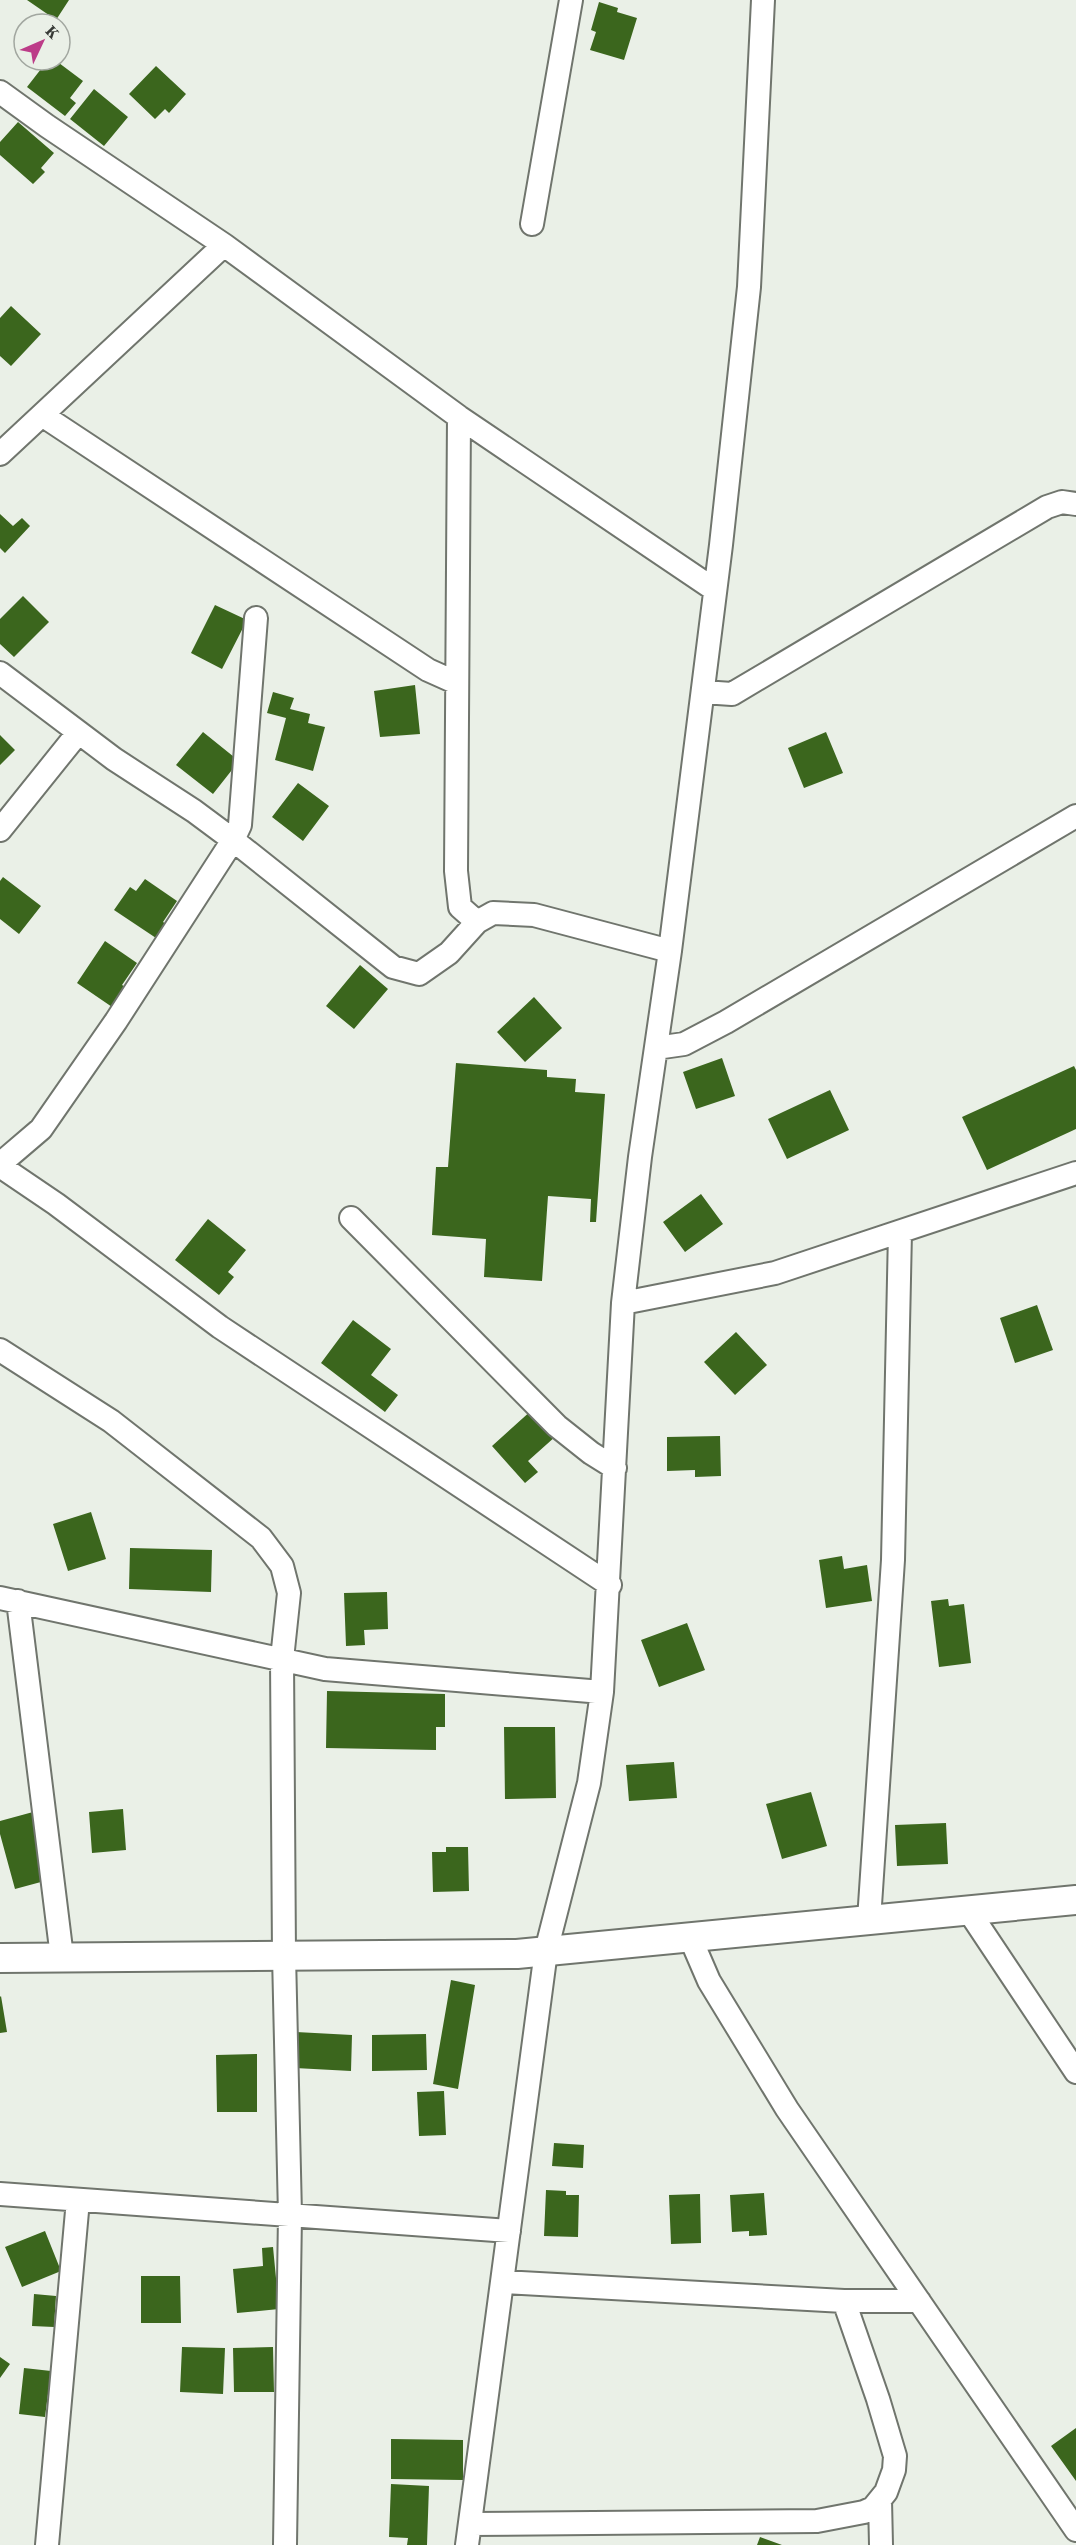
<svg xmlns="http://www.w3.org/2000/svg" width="1076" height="2545" font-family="'Source Serif 4',serif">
<rect width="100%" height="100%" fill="#eaf0e7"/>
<path fill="#3b661d" d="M27,0h42l-13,20z
M599,2l19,6 -1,4 20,6 -13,42 -34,-10 6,-18 -5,-2z
M48,60h7l28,21 -13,17 6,5 -11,13 -38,-29z
M156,66l30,28 -17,19 -4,-4 -10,10 -26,-25z
M94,89l34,28 -24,29 -34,-27z
M18,122l36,31 -13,15 4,4 -12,12 -33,-29v-13z
M11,306l30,28 -30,32 -11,-10v-38z
M0,514l13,12 9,-8 8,8 -25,27 -5,-5z
M23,596l26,26 -35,35 -14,-13v-25z
M215,605l32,15 -25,49 -31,-16z
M415,685l5,49 -40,3 -6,-46z
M273,692l21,6 -4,11 20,5 -2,9 17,4 -12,44 -38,-11 11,-42 -19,-5z
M203,732l36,29 -26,33 -37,-29z
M826,732l17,41 -39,15 -16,-40z
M0,735l15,15 -15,15z
M298,783l31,23 -26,35 -31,-24z
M3,877l38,29 -22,28 -19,-15v-38z
M145,879l32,22 -14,21 6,4 -10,14 -45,-30 16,-23 6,4z
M105,941l32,22 -15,22 7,4 -14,20 -38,-26z
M360,965l28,24 -34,40 -28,-23z
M534,997l28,31 -37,34 -28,-30z
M722,1058l13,38 -39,13 -13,-37z
M456,1063l91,7v7l29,2 -1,13 30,2 -9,128h-6l1,-23 -43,-3 -6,85 -58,-4 2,-38 -54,-4 4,-68h12z
M1074,1066l2,4v59l-89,41 -25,-53z
M830,1090l19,40 -62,29 -19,-40z
M701,1194l22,30 -38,28 -22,-30z
M208,1219l38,31 -18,22 6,5 -15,18 -44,-35z
M1037,1305l16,45 -38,13 -15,-45z
M353,1320l38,29 -20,26 27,20 -13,17 -64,-49z
M736,1332l31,33 -32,30 -31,-33z
M533,1409l23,27 -28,25 10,11 -13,11 -33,-37z
M720,1436l1,40 -26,1v-7l-28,1v-34z
M91,1512l15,47 -38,12 -15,-47z
M130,1548l82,2 -1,42 -82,-3z
M842,1556l2,13 23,-4 5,36 -46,7 -7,-48z
M387,1592l1,37 -24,1 1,15 -19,1 -2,-53z
M948,1599l1,7 15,-2 7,59 -32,4 -8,-66z
M687,1623l18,47 -46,17 -18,-47z
M327,1691l118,3v33h-9v23l-110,-2z
M504,1727h51l1,71 -51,1z
M674,1762l3,36 -48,3 -3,-36z
M811,1792l16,54 -45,13 -16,-55z
M123,1809l3,41 -34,3 -3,-41z
M33,1812l19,67 -37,10 -15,-55v-13z
M946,1823l2,41 -51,2 -2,-41z
M446,1847h22l1,44 -36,1 -1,-40h14z
M451,1980l24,5 -17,104 -25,-5z
M1,1996l6,36 -7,1v-36z
M296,2032l56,3 -1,36 -56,-3z
M426,2034l1,36 -55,1v-36z
M257,2054v58h-40l-1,-57z
M444,2091l2,44 -27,1 -2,-44z
M554,2143l30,2 -1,23 -31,-2z
M546,2190l20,1v4h13l-1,42 -34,-1z
M764,2193l3,42 -18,1v-5l-17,1 -2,-37z
M700,2194l1,49 -30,1 -2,-49z
M45,2231l16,40 -39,16 -17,-40z
M273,2247l6,62 -42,4 -4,-44 30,-3 -1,-18z
M141,2276h39l1,47h-40z
M34,2294l22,2 -2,31 -22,-1z
M182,2347l43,1 -2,46 -43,-2z
M273,2347l1,45h-40l-1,-44z
M0,2357l10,7 -10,14z
M24,2368l27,3 -6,46 -26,-3z
M1076,2428v53l-25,-35z
M391,2439l72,1v40l-72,-1z
M391,2484l38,2 -2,59h-20l1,-7 -19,-1z
M760,2537l22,8h-25z"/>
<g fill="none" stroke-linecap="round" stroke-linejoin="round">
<defs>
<path id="minor" d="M0,92l47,34 177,119 235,172 256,173
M532,224l39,-224
M42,415l386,255 29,13
M459,417l-3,454 4,36 17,15
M0,454l224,-209
M0,673l114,86 80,52 39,29 160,127 26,7 30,-21 28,-31 16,-9 41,2 136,36
M703,692l29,2 315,-187 15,-5 14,2
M0,830l78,-97
M656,1048l28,-4 42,-22 350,-206
M0,1164l41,-35 75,-108 117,-181 7,-15 16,-207
M0,1166l56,38 164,123 390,258
M351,1218l206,208 34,27 24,15
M623,1303l152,-30 301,-100
M0,1350l111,71 150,117 21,28 7,27 -7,66 2,296 6,260 -5,330
M0,1598l325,71 277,23
M18,1601l44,356
M968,1910l108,162
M869,1920l24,-360 7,-328
M690,1937l19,44 78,128 289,421
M0,2194l509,37
M502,2282l342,19h75
M880,2500l1,45
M470,2524l347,-3 47,-9 9,-4 13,-16 8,-22 1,-14 -17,-57 -34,-98
M47,2545l31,-345
M467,2545l79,-594 43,-168 13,-91 21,-389 17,-146 30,-206 51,-406 28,-258 14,-287"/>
<path id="major" d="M0,1958l517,-4 559,-54"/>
</defs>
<use href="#minor" stroke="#70756d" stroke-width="26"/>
<use href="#major" stroke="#70756d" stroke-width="32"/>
<use href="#minor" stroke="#fff" stroke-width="22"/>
<use href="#major" stroke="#fff" stroke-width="28"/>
</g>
<g transform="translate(42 42) rotate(46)"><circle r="28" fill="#eaf0e7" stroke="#a2a7a0" stroke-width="1.5"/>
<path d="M0-4.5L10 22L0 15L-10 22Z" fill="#bc3c88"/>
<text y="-9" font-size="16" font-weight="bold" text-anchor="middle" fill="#373a36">K</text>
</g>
</svg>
